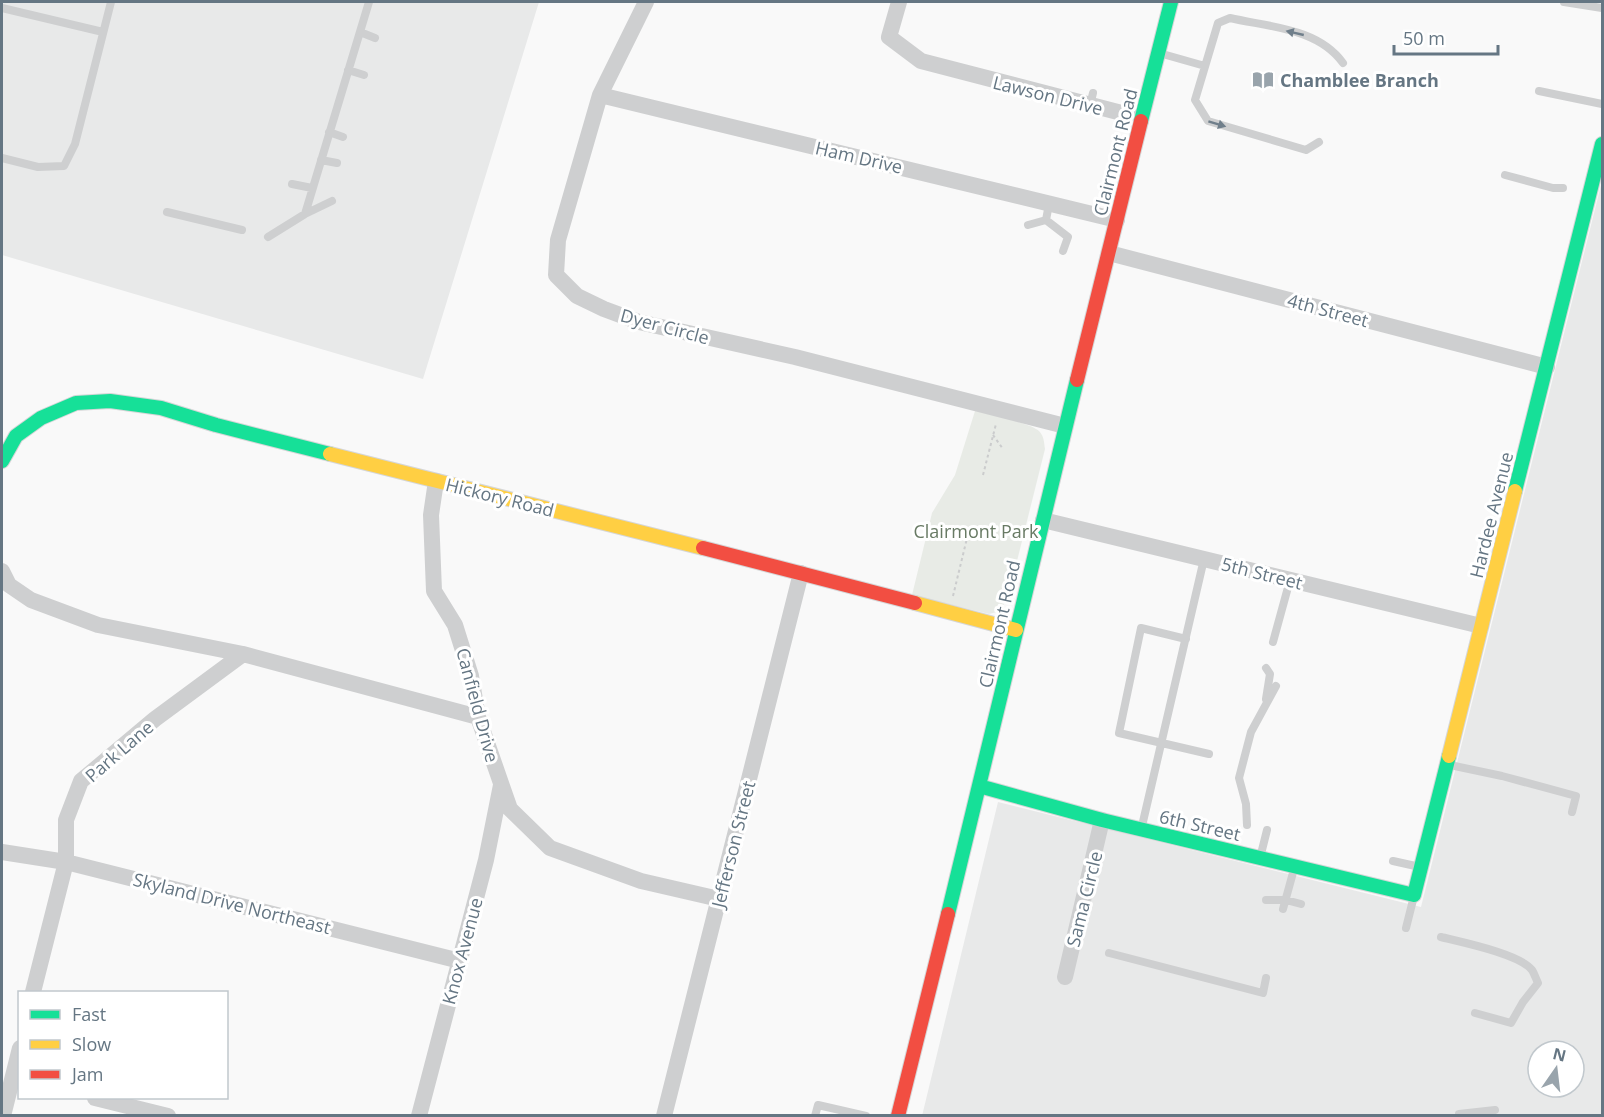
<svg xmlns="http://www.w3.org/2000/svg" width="1604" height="1117" font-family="'Open Sans',sans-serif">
<rect width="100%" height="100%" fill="#f9f9f9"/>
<path fill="#e8e9e9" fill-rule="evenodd" d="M2,2h537l-116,377 -421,-124z
M1602,181v934l-680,1 76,-314 423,105zM1538,1051h36v36h-36z"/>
<path fill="#e8ebe6" d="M975,411c13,3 56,12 64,20 5,5 5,11 6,18l-38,152 -10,11 -8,2 -77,-19 20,-82 23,-38z"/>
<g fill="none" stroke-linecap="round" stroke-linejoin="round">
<defs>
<path id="fast" d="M1141,121l30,-119
M2,461l14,-25 25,-18 35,-15 34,-2 51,7 55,17 114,29
M1515,491l87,-347
M979,786l123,34 312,75 35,-139
M948,914l129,-534"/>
<path id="slow" d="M330,454l373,94
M915,603l101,27
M1449,756l66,-265"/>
<path id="jam" d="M1077,380l64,-259
M703,548l212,55
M898,1116l50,-202"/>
</defs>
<use href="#fast" stroke="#d5d6d7" stroke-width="16"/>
<use href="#slow" stroke="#d5d6d7" stroke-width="16"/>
<use href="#jam" stroke="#d5d6d7" stroke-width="16"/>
<path stroke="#cbcccd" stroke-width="2" stroke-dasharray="3 3" stroke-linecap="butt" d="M993,435l10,14
M983,475l13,-51
M953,596l15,-62"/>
<path stroke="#cecfd0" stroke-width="8" d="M1564,2l38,6
M2,8l101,24
M360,32l15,6
M1159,53l46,13
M348,70l16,5
M1539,91l63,13
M1090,105l3,-12
M329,132l14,5
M1319,142l-13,8 -98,-29 -13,-21 23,-77 12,-5c39,9 88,10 113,45
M2,158l36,9 26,-1 11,-22 36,-142
M321,160l16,3
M1505,175l48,13h10
M292,184l20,4
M167,212l75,18
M305,214l64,-212
M1046,220l22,17 -5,14
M1028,225l18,-5 3,-16
M268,237l37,-23 27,-13
M1186,639l-45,-11 -22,105 90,21
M1273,642l17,-62
M1266,699l4,-25 -4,-6
M1450,765l52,11 74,20 -4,16
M1247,825l-1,-21 -7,-26 12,-46 25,-46
M1142,826l62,-267
M1260,858l7,-28
M1393,861l27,6
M1266,900h20l15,4
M1283,909l11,-40
M1406,928l8,-32
M1441,937c20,5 79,17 91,33 2,3 4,9 6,13l-15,19 -12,21 -36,-10
M1109,953l154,40 3,-15
M1459,1114l36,-4
M815,1116l3,-11 48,11"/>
<path stroke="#cecfd0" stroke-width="16" d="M646,2l-46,93 -42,145 -2,35 21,21 27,13 35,13 156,35 270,69
M899,2l-10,35 32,24 220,57
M600,95l517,125
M1109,253l438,114
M436,481l-5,34 3,76 21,34 16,51 7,41 32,92 40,39 91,33 78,18
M1043,520l438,106
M2,571l7,14 22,15 67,25 145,29 235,63
M2,852l64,10 394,99
M1065,977l37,-157
M33,992l33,-130v-42l15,-39 74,-62 88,-65
M95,1098l73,18
M3,1116l17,-68
M419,1116l67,-256 15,-75
M664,1116l137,-543"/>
<use href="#fast" stroke="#16e098" stroke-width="14"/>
<use href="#slow" stroke="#ffcf43" stroke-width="14"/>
<use href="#jam" stroke="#f24e42" stroke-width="14"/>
</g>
<defs><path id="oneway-solid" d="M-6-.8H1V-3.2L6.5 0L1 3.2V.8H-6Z" transform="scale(1.5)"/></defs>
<g fill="#707f8b">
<use href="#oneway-solid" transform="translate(1295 33) rotate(-167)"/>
<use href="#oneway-solid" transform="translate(1217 124) rotate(17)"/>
</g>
<defs>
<symbol id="library-bare" viewBox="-9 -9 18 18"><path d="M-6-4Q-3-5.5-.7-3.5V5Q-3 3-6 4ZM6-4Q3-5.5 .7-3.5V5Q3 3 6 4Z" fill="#99a4ac" stroke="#fff" stroke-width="2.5" paint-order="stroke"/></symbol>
</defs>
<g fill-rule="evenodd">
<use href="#library-bare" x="1248" y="65" width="30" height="30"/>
</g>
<g text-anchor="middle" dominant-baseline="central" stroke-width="6" stroke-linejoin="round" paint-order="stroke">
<g font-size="18" font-weight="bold" fill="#657683" stroke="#fff" text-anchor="start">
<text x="1280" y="80">Chamblee Branch</text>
</g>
<g font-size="18" fill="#657683" stroke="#fff">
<text transform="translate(1048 95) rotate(14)">Lawson Drive</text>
<text transform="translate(1115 152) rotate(-76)">Clairmont Road</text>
<text transform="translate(859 157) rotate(13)">Ham Drive</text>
<text transform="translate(1328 310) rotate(15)">4th Street</text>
<text transform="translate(665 326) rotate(15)">Dyer Circle</text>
<text transform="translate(500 497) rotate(14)">Hickory Road</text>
<text transform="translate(1491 515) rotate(-76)">Hardee Avenue</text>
<text transform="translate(1262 573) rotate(14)">5th Street</text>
<text transform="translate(999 624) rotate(-77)">Clairmont Road</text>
<text transform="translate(478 705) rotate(75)">Canfield Drive</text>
<text transform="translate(119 751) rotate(-41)">Park Lane</text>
<text transform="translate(1200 825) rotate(13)">6th Street</text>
<text transform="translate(733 844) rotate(-76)">Jefferson Street</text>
<text transform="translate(1084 899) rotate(-76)">Sama Circle</text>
<text transform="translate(232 903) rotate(14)">Skyland Drive Northeast</text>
<text transform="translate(462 951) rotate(-75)">Knox Avenue</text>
</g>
<g font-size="18" fill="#687a64" stroke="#fff">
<text x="976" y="531">Clairmont Park</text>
</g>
</g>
<rect width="1604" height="1117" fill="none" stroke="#657683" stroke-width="6"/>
<rect x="18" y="991" width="210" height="108" fill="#ffffff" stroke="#c1c8cd" stroke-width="1.5"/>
<rect x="30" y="1010" width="30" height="9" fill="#16e098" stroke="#c1c8cd" stroke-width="1.5"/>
<text x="72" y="1021" font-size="18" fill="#657683">Fast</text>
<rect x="30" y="1040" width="30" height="9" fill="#ffcf43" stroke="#c1c8cd" stroke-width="1.5"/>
<text x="72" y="1051" font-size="18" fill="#657683">Slow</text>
<rect x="30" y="1070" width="30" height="9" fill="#f24e42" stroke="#c1c8cd" stroke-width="1.5"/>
<text x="72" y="1081" font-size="18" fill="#657683">Jam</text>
<g transform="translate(1556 1069) rotate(14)"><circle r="28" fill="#ffffff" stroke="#c1c8cd" stroke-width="1.5"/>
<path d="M0-4.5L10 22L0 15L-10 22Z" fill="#99a4ac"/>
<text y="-9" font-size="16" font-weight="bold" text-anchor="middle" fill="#657683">N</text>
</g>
<path d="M1394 45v9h104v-9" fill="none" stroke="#657683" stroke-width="3"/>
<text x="1403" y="45" font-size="18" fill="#657683" stroke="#ffffff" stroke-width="4.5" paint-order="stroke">50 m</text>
</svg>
